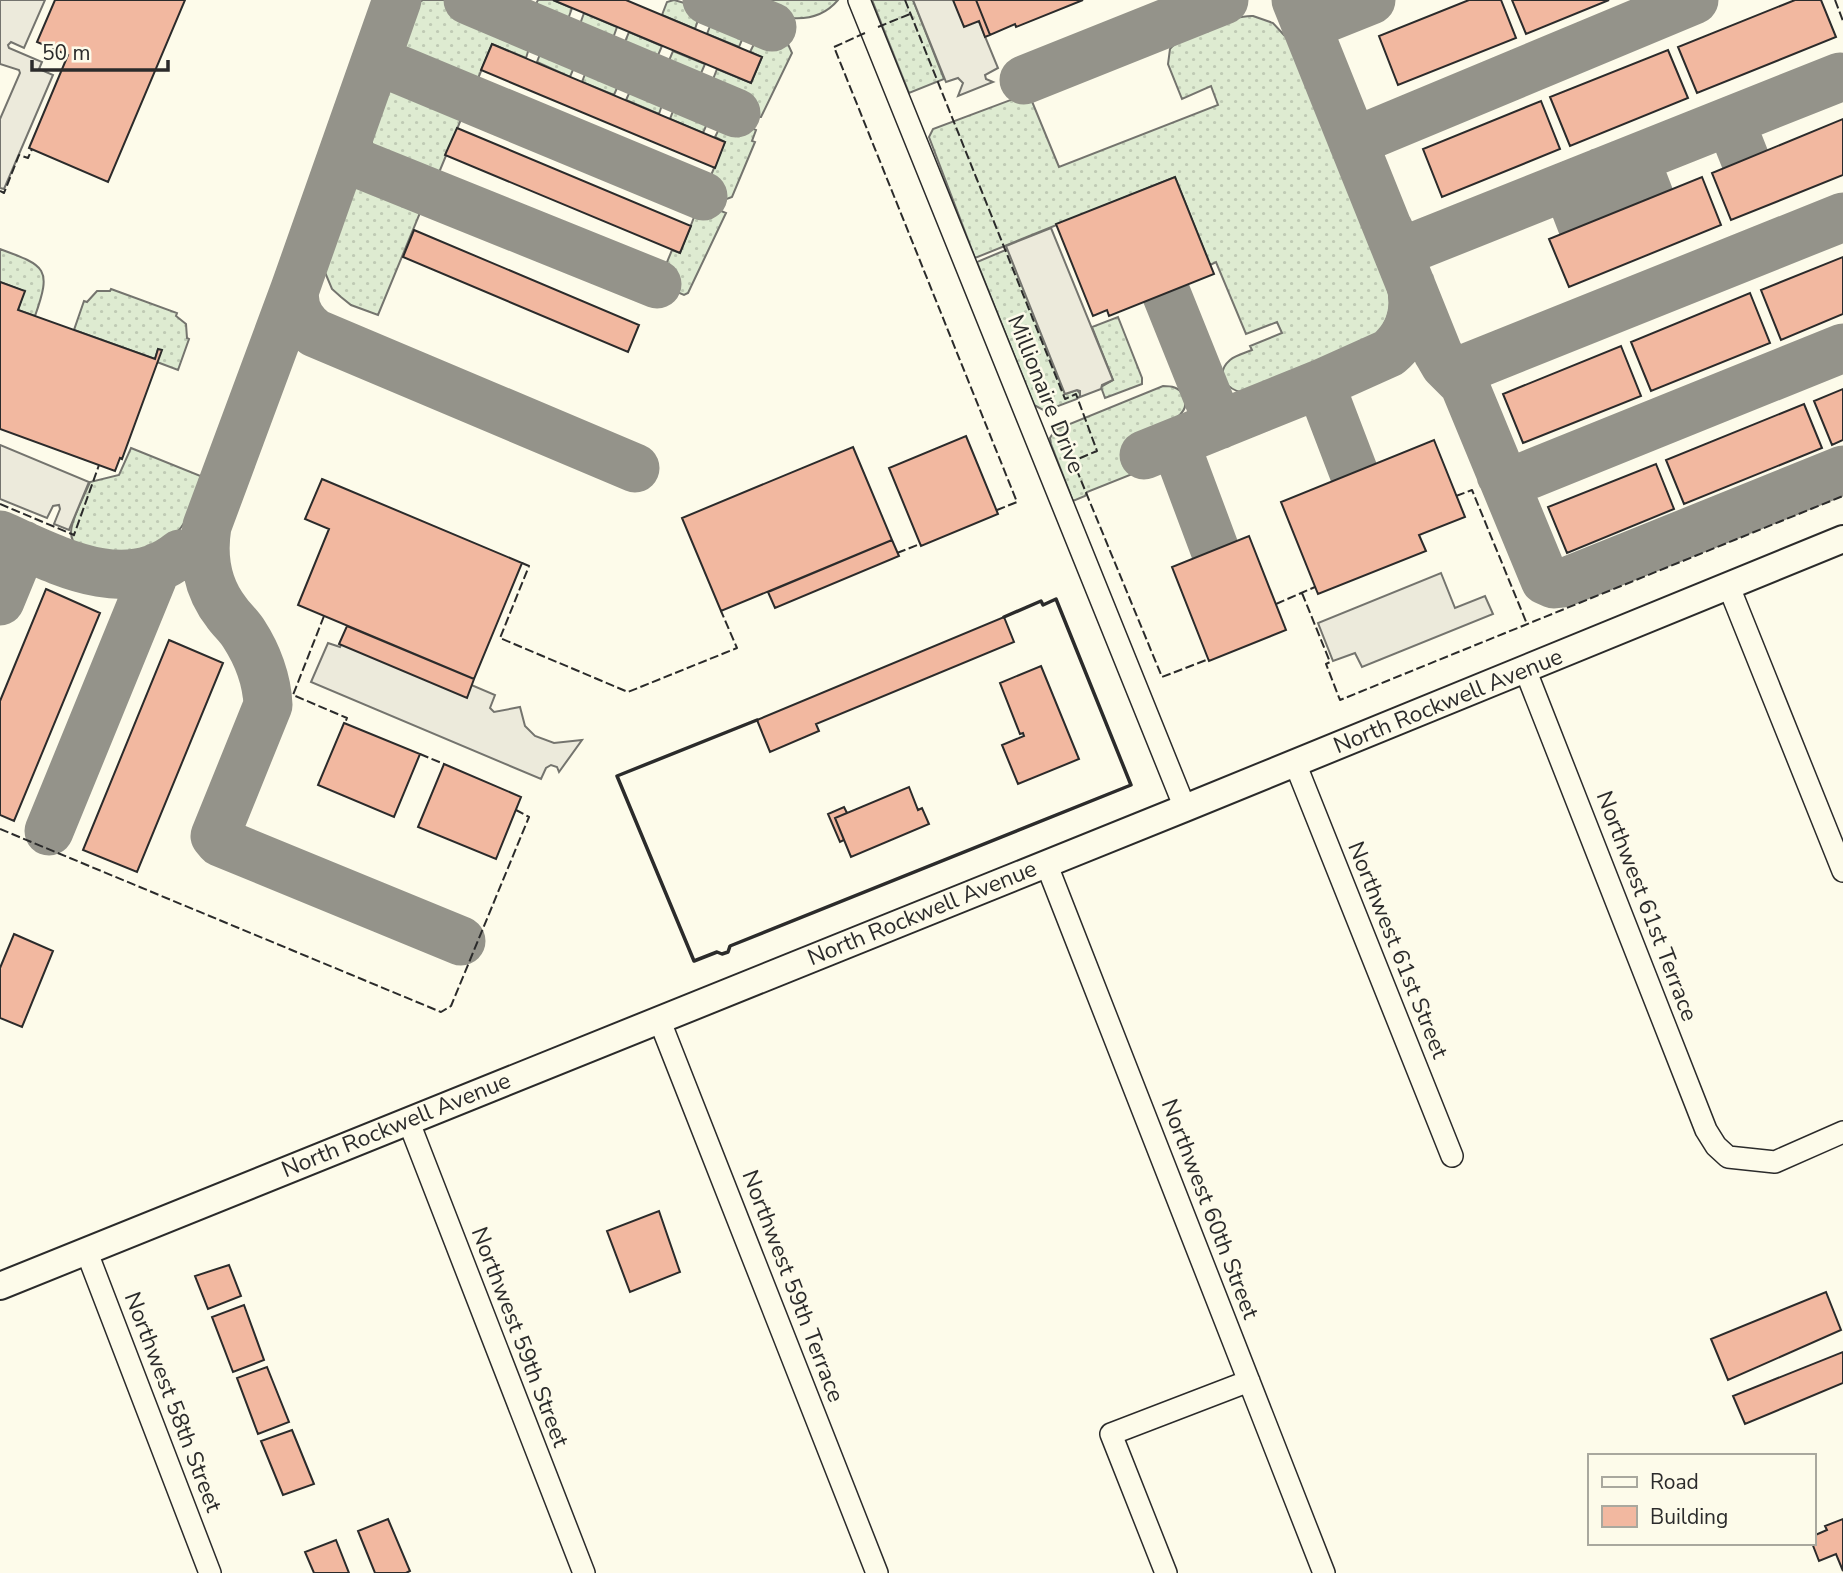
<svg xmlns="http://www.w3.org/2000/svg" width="1843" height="1573" font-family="'Nunito Sans',sans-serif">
<defs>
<pattern id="grass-dots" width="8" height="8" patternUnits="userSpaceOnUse" patternTransform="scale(1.75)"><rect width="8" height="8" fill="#deebd1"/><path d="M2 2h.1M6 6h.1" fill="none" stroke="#bfcab4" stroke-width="1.8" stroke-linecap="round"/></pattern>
</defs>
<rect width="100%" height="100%" fill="#fdfbea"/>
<path fill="url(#grass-dots)" stroke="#74746e" stroke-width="2" d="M423,0h21l82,34 5,8 -5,16 -34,-14 -15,37 -7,5 -55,-23 -11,-15 2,-14 -3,-1 9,-26z
M538,0h15l19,8 -5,14 -9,4 -20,-9 -3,-11z
M674,0l21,6 4,11 -4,12 -33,-14 5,-13z
M733,0h105c-28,33 -72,14 -105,0z
M872,0h41l31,79 -35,14z
M584,13l33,14 -5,14 -10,3 -21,-9 -2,-8z
M1253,16l20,7 11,12 3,-1 102,252 -2,1c8,22 -1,42 -20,55l-123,51c-17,-3 -30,-19 -14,-33 6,-5 15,-7 22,-10l-2,-4 32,-13 -5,-11 -31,12 -30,-72 -6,3 -35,-88 -200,81 -46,-121 4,-8 91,-34 7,4 28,68 159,-62 -7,-19 -29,13 -14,-35 2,-15c11,-14 65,-34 83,-33z
M721,18l20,8 3,9 -5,12 -32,-13 5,-13z
M629,32l33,14 -6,14 -10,3 -19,-8 -3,-11z
M770,36l17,6 5,11 -31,64h-5l-17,-8 2,-6 -25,-11 -4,-10 5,-13 34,14 11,-26 -12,-5 6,-12z
M554,46l17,8 4,11 -5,12 -33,-15 5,-13z
M673,51l32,13 -6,14 -9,4 -19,-9 -3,-10z
M598,65l17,6 5,10 -6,14 -32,-13 5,-13z
M641,83l21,11 1,8 -4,12 -33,-14 6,-13z
M400,86l6,1 53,22 3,8 -24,58 -8,4c-24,-10 -66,-17 -58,-51l-2,-1 10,-28 2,1 6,-9z
M686,101l18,8 5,10 -6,14 -33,-14 5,-13z
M735,121l21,9 -4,11 3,1 -23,55 -8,3 -20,-8 21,-50 -10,-5 6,-12z
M364,183h11l45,19 2,6 -44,107 -27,-10 -10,-8 -9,-8 -8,-19v-12l23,-64z
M700,202l26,11 -38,80 -4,2 -26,-11 14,-34 8,3z
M0,249c46,17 52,19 35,67l-17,-6 6,-19 -24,-9z
M1008,249l57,145 12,-4 4,5 -4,4 -32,12 -11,-6 -57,-143z
M111,289l66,24 -1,3 10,8 1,14 2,1 -11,31 -21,-8 1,-13 -3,10 -81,-29 10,-29 3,1 10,-11h13z
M1118,317l24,61v6l-37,14 -4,-11 12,-7 -21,-53z
M1163,386c8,0 16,1 20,9 13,24 -31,33 -46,40l13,32 -63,25 -2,4 -12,5 -22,-57 -1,-6 5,-8z
M131,448l72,29c-8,18 -11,37 -23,52 -10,11 -22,20 -35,24 -19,6 -74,8 -74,-21 0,-13 14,-37 19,-50l29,-7z"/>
<path fill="#eceadb" stroke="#74746e" stroke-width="2" d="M0,0h45l-21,48 -13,-6 -3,3 1,3 33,14 -3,7 14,6 -49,114 -4,-1v-69l20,-46 -1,-3 -19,-6z
M913,0h57l28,68 -13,7 1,4 7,3 -35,14 5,-13 -5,-5 -12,4z
M1051,228l62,152 -11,5 -1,4 -21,8v-6l-3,-1 -12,4 -59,-148z
M0,445l89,37 -20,48 -15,-6 6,-15 -1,-4 -6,1 -6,12 -47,-19z
M1441,573l14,35 30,-12 8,18 -131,53 -7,-14 -22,8 -15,-38z
M347,632l148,63 -5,13 4,4 26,-5 5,19 10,10 19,7 28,-3 -23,32 -2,-5 -6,-2 -5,3 -5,11 -230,-97 17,-39 12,4z"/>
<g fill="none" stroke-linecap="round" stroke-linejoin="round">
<path stroke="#94938a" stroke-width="49" d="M397,0l-102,289 -88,237c-5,31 0,62 20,87 5,7 12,13 17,21 13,20 23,46 24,71l-53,131 5,6 241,99
M468,0l268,113
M707,0l65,27
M1296,0l142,353 7,12 19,19 81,196 9,4 9,-1 280,-113
M1306,26l65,-26
M376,60l327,136
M1024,80l200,-80
M1730,121l15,38
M1353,142l341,-142
M342,157l315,127
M1635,159l15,39
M1601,172l16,39
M1567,186l15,39
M1388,228c6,13 13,22 28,18l424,-169
M295,289c-3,18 5,33 20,44l320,135
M1166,293l53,132
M1449,369h15l379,-152
M1320,384l34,89
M1175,443l40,107
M1144,455l176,-71 69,-31c21,-18 28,-41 22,-68
M1501,475l10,5 10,-2 322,-130
M0,535c55,24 125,64 180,19
M0,601l23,-56
M49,831l108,-264"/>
</g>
<path fill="#f2b8a0" stroke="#2b2b2b" stroke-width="2" d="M55,0h130l-77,182 -79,-34 39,-93 -31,-13z
M553,0h73l136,57 -11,26z
M953,0h23l14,35 -5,2 -6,-16 -15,6z
M976,0h107l-67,27 -1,-3 -25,11z
M1469,0h32l15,38 -118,47 -19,-49z
M1512,0h97l-83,34z
M1795,0h26l15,37 -139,56 -19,-46z
M492,44l233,98 -10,26 -234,-98z
M1668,50l20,48 -118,48 -20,-49z
M1541,101l19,48 -118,48 -19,-48z
M1843,119v56l-112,45 -19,-47z
M457,128l234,98 -11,27 -235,-98z
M1175,177l39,97 -105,42 -2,-6 -14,6 -37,-92z
M1702,177l19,48 -152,62 -20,-48z
M414,230l225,95 -11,27 -225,-95z
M1843,257v57l-62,26 -20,-50z
M0,282l25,9 -7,19 137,49 3,-10 4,1 -40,109 -2,-1 -5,13 -115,-42z
M1750,293l20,50 -119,48 -20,-49z
M1621,346l20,50 -118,47 -20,-49z
M1843,389v51l-11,5 -18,-44z
M1804,404l18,44 -138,56 -18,-44z
M966,436l32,78 -77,32 -32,-78z
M1434,440l31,77 -46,18 7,16 -108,43 -37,-92z
M853,447l39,93 -171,71 -39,-93z
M1656,464l18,45 -107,44 -19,-46z
M322,479l200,84 -48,116 -176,-74 31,-76 -24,-10z
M1249,536l37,94 -77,31 -37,-94z
M892,540l7,16 -124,52 -7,-16z
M46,589l54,24 -86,208 -14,-6v-114z
M1004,617l10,25 -198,82 3,7 -49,21 -13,-32z
M347,626l127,53 -7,19 -128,-54z
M169,640l54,23 -86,209 -54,-22z
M1041,666l38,93 -61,25 -16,-39 22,-9 -1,-3 -3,1 -20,-51z
M344,723l76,31 -26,63 -76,-32z
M444,764l77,33 -25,62 -78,-32z
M909,787l9,23 4,-2 7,16 -78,33 -16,-39z
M844,807l3,6 -12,5 9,22 -4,2 -12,-28z
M14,934l39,17 -31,76 -22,-9v-50z
M659,1211l21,61 -50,20 -23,-61z
M229,1265l12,31 -33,13 -13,-33z
M1826,1292l15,38 -113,50 -17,-41z
M244,1305l20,55 -31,12 -21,-55z
M1843,1352v31l-98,41 -12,-28z
M267,1367l22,55 -31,12 -21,-56z
M292,1430l22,54 -31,11 -22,-54z
M388,1519l22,52 -4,2h-31l-17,-42z
M1843,1519v52l-7,-17 -17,7 -7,-18 1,-7 14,-6 -2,-4z
M336,1540l13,33h-35l-9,-21z"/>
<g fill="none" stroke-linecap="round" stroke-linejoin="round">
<defs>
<path id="minor" d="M859,0l326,808
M1729,587l114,284
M1525,669l181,461 10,16 12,11 47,5 68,-30
M1295,763l157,393
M1046,863l278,710
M659,1019l218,554
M408,1120l176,453
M86,1250l124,323
M1166,1573l-55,-139 138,-53"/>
<path id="major" d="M0,1286l1185,-478 658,-269"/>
</defs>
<use href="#minor" stroke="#2b2b2b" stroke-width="24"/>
<use href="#major" stroke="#2b2b2b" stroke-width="30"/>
<use href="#minor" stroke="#fdfbea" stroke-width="21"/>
<use href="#major" stroke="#fdfbea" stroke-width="26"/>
<path stroke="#2b2b2b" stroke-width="2" stroke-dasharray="9 3.5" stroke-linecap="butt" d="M905,0l160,399 11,-5 21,57 -24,10 89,216 47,-18
M1835,0l8,21
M878,27l32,-13
M865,33l-31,14 183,455 -20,8
M0,191l4,2 15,-38 9,3 4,-9
M1456,496l16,-6 55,134
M0,504l74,31 25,-70
M897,553l23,-9
M522,563l7,3 -29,72 128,54 109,-44 -16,-37
M1302,593l28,69 -4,2 14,36 503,-204
M1276,604l39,-17
M324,616l-31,79 54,23 -2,5
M420,754l24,10
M0,829l441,183 10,-6 78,-189 -13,-7"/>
<path stroke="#2b2b2b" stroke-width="3.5" d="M757,720l-140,56 77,185 23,-9 5,2 6,-2 2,-6 401,-161 -75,-186 -13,6 -2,-4 -37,16"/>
</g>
<g text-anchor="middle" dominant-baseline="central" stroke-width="5" stroke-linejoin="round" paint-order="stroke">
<g font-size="23" fill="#2b2b2b" stroke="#fdfbea">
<text transform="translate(1046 394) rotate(68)">Millionaire Drive</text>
<text transform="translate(1448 701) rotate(-22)">North Rockwell Avenue</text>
<text transform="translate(1647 906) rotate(69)">Northwest 61st Terrace</text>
<text transform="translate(922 913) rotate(-22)">North Rockwell Avenue</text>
<text transform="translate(1398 950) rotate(68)">Northwest 61st Street</text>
<text transform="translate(396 1125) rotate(-22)">North Rockwell Avenue</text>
<text transform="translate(1210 1209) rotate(69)">Northwest 60th Street</text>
<text transform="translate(793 1286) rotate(69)">Northwest 59th Terrace</text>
<text transform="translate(520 1337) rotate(69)">Northwest 59th Street</text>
<text transform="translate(173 1402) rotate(69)">Northwest 58th Street</text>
</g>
</g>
<rect x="1588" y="1454" width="228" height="91" fill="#fdfbea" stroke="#a9a89e" stroke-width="2"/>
<rect x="1602" y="1477" width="35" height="10" fill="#fdfbea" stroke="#a9a89e" stroke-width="2"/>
<text x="1650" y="1489" font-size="21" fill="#2b2b2b">Road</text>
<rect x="1602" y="1506" width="35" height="21" fill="#f2b8a0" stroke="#a9a89e" stroke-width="2"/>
<text x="1650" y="1524" font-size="21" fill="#2b2b2b">Building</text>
<path d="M32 60v10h136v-10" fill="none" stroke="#2b2b2b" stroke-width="3.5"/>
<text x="42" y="60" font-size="21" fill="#2b2b2b" stroke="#fdfbea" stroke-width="5" paint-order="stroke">50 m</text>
</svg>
